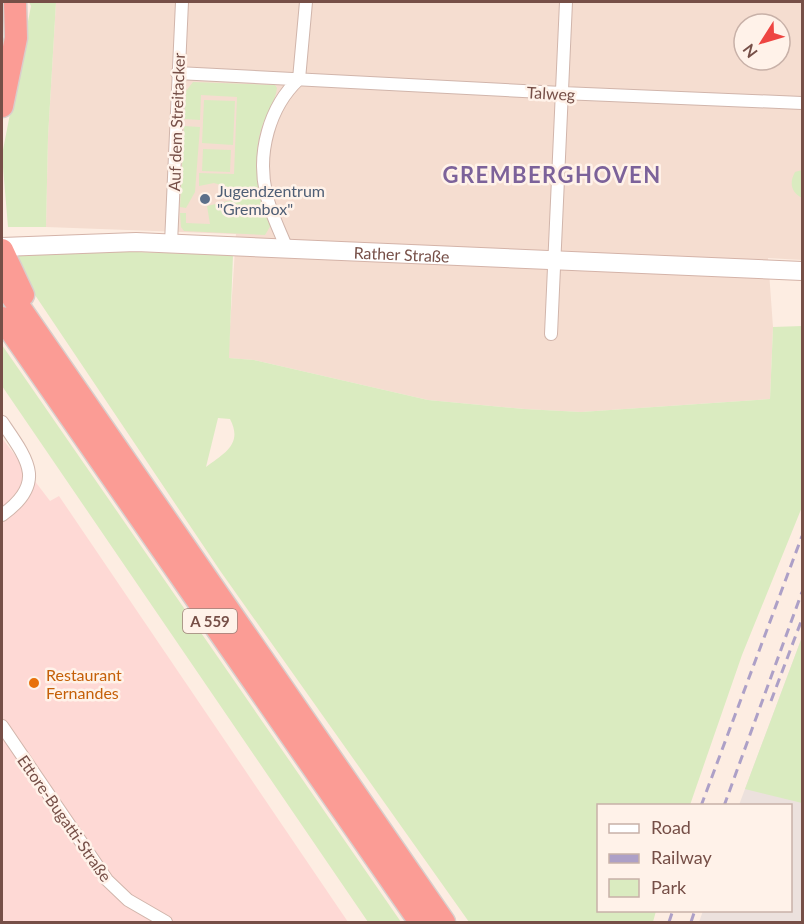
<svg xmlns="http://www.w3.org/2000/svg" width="804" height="924" font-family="Lato,sans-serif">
<rect width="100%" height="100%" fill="#fdede2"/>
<path fill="#f5ddd0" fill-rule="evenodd" d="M56,2h746v258l-34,-2 5,69 -3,72 -189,13 -57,-3 -96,-9 -174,-40 -26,-2 8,-124 -190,-7 2,-90zM744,24h36v36h-36z"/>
<path fill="#fed9d5" d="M2,438l48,63 9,-5 289,426h-346z"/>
<path fill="#ece1dd" d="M802,637v285h-103l4,-11 87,-1v-104l-51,-1z"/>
<path fill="#daebc0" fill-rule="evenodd" d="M29,2h27l-8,135 -2,90h-38l-6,-72 29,-149z
M193,82l82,3 2,3c-1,12 -11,27 -15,39 -11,33 -3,67 9,98l-6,10 -81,-4 -3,-4 -1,-14h6v10l24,1 -3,-18 30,-7 -3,-10 -20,-6 -15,3v-13l35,1 3,-77 -36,-2 -1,25 -16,-1 2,-28z
M204,100l31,1 -2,44 -31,-2z
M184,126l16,1 -5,65 -9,16 -6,-1z
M203,149l28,1 -1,22 -28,-1z
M802,170v-1v29c-11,-6 -13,-15 -7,-26z
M104,251l129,4 -4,103 25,2 174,40 96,9 57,3 189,-13 3,-72 29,-1v181l-60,148 -52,150 -92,1v104l58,1 -3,11h-184l-248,-350 -186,-277 -19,-39zM218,418l12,1c13,25 -5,34 -24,48z
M2,345l399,577h-33l-366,-536z
M802,637v166l-57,-14z"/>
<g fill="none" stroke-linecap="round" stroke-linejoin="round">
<defs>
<path id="street" d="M177,73l385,20 240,10
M299,79l7,-77
M171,243l11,-241
M287,249c-7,-18 -17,-37 -21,-56 -9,-40 3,-86 33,-114
M551,334l15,-332
M2,422c26,38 45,61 0,93
M2,726l105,154 21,20 38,22"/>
<g id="secondary">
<path id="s1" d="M2,247l134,-5 666,29"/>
</g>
<path id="highway" d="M2,106l14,-68 -1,-36
M2,250l21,45
M2,282l442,640
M2,318l418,604"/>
</defs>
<use href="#street" stroke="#d1b5ab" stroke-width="14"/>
<use href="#secondary" stroke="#d4b3a8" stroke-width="20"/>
<use href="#highway" stroke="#d9cecb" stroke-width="25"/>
<use href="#street" stroke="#fff" stroke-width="12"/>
<use href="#secondary" stroke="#fff" stroke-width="18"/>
<use href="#highway" stroke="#fb9c95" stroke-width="22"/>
<path stroke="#ada0c7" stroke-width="3" stroke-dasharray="9 6" stroke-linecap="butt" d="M771,701l31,-82
M701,806l101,-270
M724,806l78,-214
M669,922l4,-12
M691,922l4,-12"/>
</g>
<circle fill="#5c6f8a" stroke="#fff2e9" stroke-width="2" cx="205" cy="199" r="6"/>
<circle fill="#e8710a" stroke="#fff2e9" stroke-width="2" cx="34" cy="683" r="6"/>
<g text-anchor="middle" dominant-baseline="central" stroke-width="5" stroke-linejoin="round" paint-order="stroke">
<rect fill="#fff2e9" stroke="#9f8078" stroke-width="1.5" x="183" y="609" width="54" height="24" rx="4.5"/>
<g font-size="15" font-weight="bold" fill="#764f47">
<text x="210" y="621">A 559</text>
</g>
<g font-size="16" fill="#764f47" stroke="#fff2e9">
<text transform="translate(551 93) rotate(3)">Talweg</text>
<text transform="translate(176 122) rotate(-88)">Auf dem Streitacker</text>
<text stroke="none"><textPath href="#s1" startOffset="400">Rather Straße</textPath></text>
<text transform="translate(65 818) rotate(55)">Ettore-Bugatti-Straße</text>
</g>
<g font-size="16" fill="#4e5e75" stroke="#fff2e9" text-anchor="start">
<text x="217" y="190">Jugendzentrum<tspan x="217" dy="18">"Grembox"</tspan></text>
</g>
<g font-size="16" fill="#c56008" stroke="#fff2e9" text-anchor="start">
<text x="46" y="674">Restaurant<tspan x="46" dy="18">Fernandes</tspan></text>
</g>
<g font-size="22" font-weight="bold" letter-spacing="1.5" fill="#7c629a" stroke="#fff2e9">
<text x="552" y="174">GREMBERGHOVEN</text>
</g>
</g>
<rect width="804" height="924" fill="none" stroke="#764f47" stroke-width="6"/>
<rect x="597" y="804" width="195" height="108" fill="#fff2e9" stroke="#c8b1a8" stroke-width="1.5"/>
<rect x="609" y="824" width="30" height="9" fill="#ffffff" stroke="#c8b1a8" stroke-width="1.5"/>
<text x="651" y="834" font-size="18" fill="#764f47">Road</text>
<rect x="609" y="854" width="30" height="9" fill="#ada0c7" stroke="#c8b1a8" stroke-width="1.5"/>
<text x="651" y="864" font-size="18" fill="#764f47">Railway</text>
<rect x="609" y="879" width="30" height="18" fill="#daebc0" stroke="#c8b1a8" stroke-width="1.5"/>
<text x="651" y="894" font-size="18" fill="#764f47">Park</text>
<g transform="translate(762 42) rotate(233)"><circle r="28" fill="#fff2e9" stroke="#c8b1a8" stroke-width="1.5"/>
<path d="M0-4.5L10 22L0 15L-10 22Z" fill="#ee4541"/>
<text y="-9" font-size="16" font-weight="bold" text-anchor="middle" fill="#764f47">N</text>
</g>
</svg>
